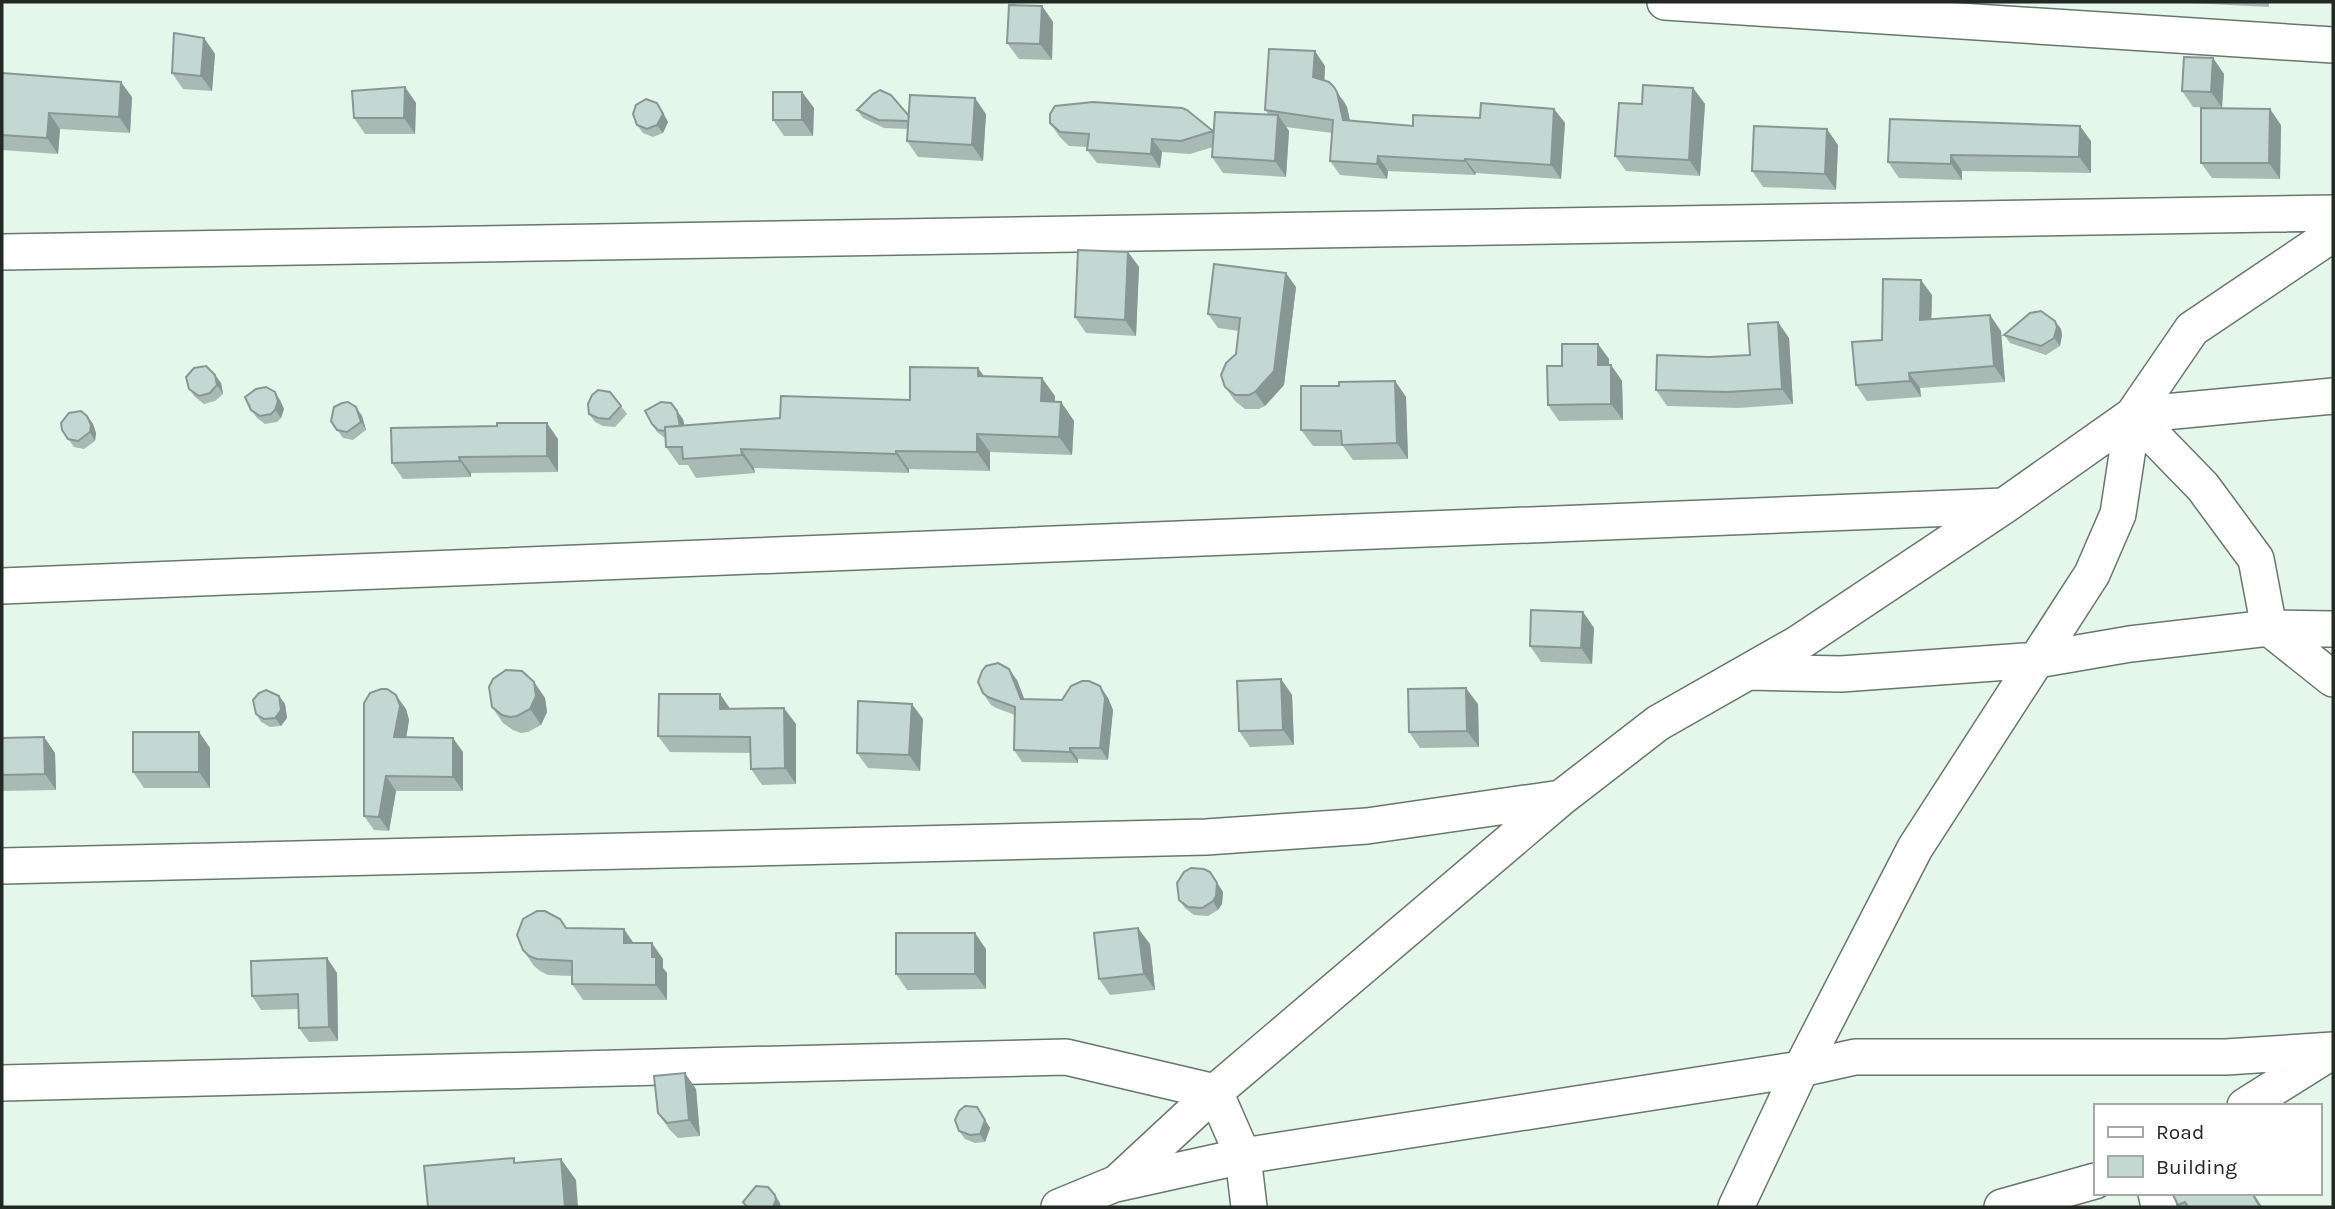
<svg xmlns="http://www.w3.org/2000/svg" width="2335" height="1209" font-family="Karla,sans-serif">
<rect width="100%" height="100%" fill="#e5f6eb"/>
<g fill="none" stroke-linecap="round" stroke-linejoin="round">
<defs>
<path id="minor" d="M1665,2l668,43
M2,252l2331,-39
M2133,415l70,72 53,72 13,69 64,51
M2,586l2002,-80
M1748,672l93,2 196,-14 93,-16 139,-16 64,1
M2,866l1204,-29 161,-11 194,-28
M2,1083l1064,-26 149,35 28,64 6,51
M2245,1106l86,-54
M1116,1184l127,-28 558,-87 54,-12h371l107,-7
M2156,1193l3,14
M1059,1207l58,-24 98,-91 346,-294 97,-75 139,-79 207,-138 129,-91 59,-86 141,-95
M1736,1207l65,-138 114,-221 177,-274 26,-60 15,-99 200,-19
M2002,1207l93,-26"/>
</defs>
<use href="#minor" stroke="#68776d" stroke-width="38"/>
<use href="#minor" stroke="#fff" stroke-width="35"/>
</g>
<path fill="#a9bab5" d="M2172,2h97v5z
M1042,6l11,16 -1,38 -33,-1 -12,-16z
M204,38l11,16 -3,37 -29,-2 -11,-16z
M2213,58l11,16 -2,34 -29,-1 -11,-16z
M1325,66l-1,14 20,21 3,6 3,14 63,5 141,-17 11,14 -4,56 -85,-6 -1,2 -87,-4 -1,8 -47,-4 -10,-14 2,-28 -46,-6 3,4 -3,46 -63,-4 -11,-16 1,-10 -23,7 -28,-2 -2,16 -63,-5 -10,-13 1,-3 -19,-1 -10,-10 -9,-13 163,8 1,1 55,-17 -4,-5z
M2,73l130,24 -2,36 -70,-4 -2,25 -56,-4z
M405,87l11,16 -1,31h-50l-11,-16z
M1693,88l12,16 -5,72 -74,-5 -11,-15 27,-52z
M802,92l12,16 -1,28h-29l-11,-16z
M857,110l52,6 77,-2 -3,47 -65,-4 -11,-16 1,-12 -24,-1 -21,-10z
M663,112l5,10 -5,11 -10,4 -10,-4 -6,-8z
M1890,119l201,22v32l-129,-2v9l-63,-2 -11,-16z
M2281,125l-1,54 -68,-1 -11,-15z
M1838,145l-2,45 -73,-3 -11,-16z
M1128,252l11,15 -3,69 -50,-3 -11,-16z
M1296,287l-12,98 -19,21 -6,3h-14l-10,-8 -10,-14 11,-33 3,-23 -21,-3 -10,-14z
M1932,295l-1,25 70,11 4,51 -85,6 1,9 -54,4 -11,-16z
M2055,321l6,8 1,6 -2,11 -14,9 -36,-12 -6,-8z
M1789,338l4,66 -55,4 -71,-2 -11,-16 53,-33 41,-2z
M1598,344l11,15v6h2l11,16 1,39 -64,1 -11,-16 14,-39z
M978,368l6,8 71,20v6h6l13,19 -2,34 -82,-3v19l-81,-2v4l-155,-5 1,5 -59,5 -8,-13h-9l-13,-18 -1,-9 -8,-6 -5,-8 31,-5 1,7 96,-8 130,-18z
M215,375l6,8 2,11 -8,7 -11,3 -9,-7 -6,-8z
M1395,381l11,16 2,62 -55,1 -10,-14h-30l-12,-16 38,-44z
M280,400l4,9 -3,9 -4,4 -12,2 -8,-6 -6,-8z
M621,406l6,8 -12,13 -12,-1 -8,-4 -6,-8z
M356,407l6,9 4,14 -13,10 -10,-2 -12,-17z
M87,416l6,8 3,9 -1,8 -11,8 -10,-2 -12,-17z
M558,439v33l-87,1v4l-68,2 -11,-16z
M1583,612l11,16 -2,36 -51,-2 -11,-16z
M1281,679l11,16 2,50 -44,2 -11,-16z
M1017,680l7,19 38,1 38,-14 8,12 5,12 -5,50 -30,-1v4l-56,-1 -8,-12 1,-35 -19,-7 -5,-3 -8,-12z
M534,682l11,16 2,14 -6,13 -13,7 -7,1 -8,-3 -10,-7 -11,-16z
M279,696l6,8 2,14 -6,8 -11,1 -9,-5 -5,-8z
M1478,704l1,43 -59,1 -11,-16z
M406,709l3,11 -3,18 57,14v39h-67l-7,40 -15,-1 -10,-14z
M731,709l65,15v60l-34,1 -11,-16v-16l-81,-1 -12,-16z
M923,719l-3,52 -52,-3 -11,-15z
M199,732l11,16v40h-66l-11,-16z
M44,737l11,16 1,37 -54,1v-53z
M1216,881l7,11 -1,12 -4,6 -10,6 -14,-1 -9,-7 -6,-8z
M566,928l68,15 29,16v9l4,5v27h-84l-11,-16v-8l-24,-1 -8,-4 -6,-5 -11,-16z
M1150,944l5,46 -45,5 -11,-16z
M986,949v40l-79,1 -11,-16z
M327,958l10,15 1,68 -29,1 -10,-14v-19l-38,1 -9,-14z
M696,1089l4,47 -22,2 -9,-9 -11,-16z
M977,1107l13,21 -5,14 -10,1 -10,-4 -6,-8z
M2172,1193h81l9,14h-83z"/>
<path fill="#899794" d="M1042,6l11,16 -1,38 -12,-16z
M204,38l11,16 -3,37 -11,-15z
M1315,51l10,15 -1,25 -11,-14z
M2213,58l11,16 -2,34 -11,-16z
M121,82l11,15 -2,36 -11,-16z
M405,87l11,16 -1,31 -11,-16z
M1334,87l13,20 6,28 -10,-15z
M1693,88l12,16 -5,72 -11,-16z
M802,92l12,16 -1,28 -11,-16z
M975,98l11,16 -3,47 -11,-16z
M657,103l11,19 -5,11 -6,-8z
M1554,109l11,14 -4,56 -10,-14z
M2270,109l11,16 -1,54 -11,-16z
M49,113l11,16 -2,25 -11,-16z
M1278,115l11,16 -3,46 -11,-16z
M2080,126l11,15v32l-12,-16z
M1827,129l11,16 -2,45 -11,-16z
M1152,139l10,13 -2,16 -9,-14z
M1951,155l11,16v9l-11,-16z
M1378,156l10,15 -1,8 -10,-15z
M1465,159l11,14 -1,2 -10,-14z
M1128,252l11,15 -3,69 -11,-16z
M1286,273l10,14 -12,98 -19,21 -10,-14z
M1921,280l11,15 -1,41 -11,-16z
M1990,315l11,16 4,51 -11,-16z
M2055,321l6,8 1,6 -2,11 -6,-8z
M1778,322l11,16 4,66 -11,-15z
M1598,344l11,15v22l-11,-16z
M1611,365l11,16 1,39 -12,-16z
M978,368l13,19 -13,-11z
M1909,373l11,15 1,9 -11,-16z
M215,375l6,8 2,11 -6,-9z
M1042,378l13,18 -1,24 -13,-19z
M1395,381l11,16 2,62 -11,-16z
M275,392l5,8 4,9 -3,9 -6,-8z
M1061,402l13,19 -2,34 -13,-18z
M356,407l6,9 4,14 -5,-8z
M677,411l6,8 5,23 -6,-8z
M87,416l6,8 3,9 -1,8 -5,-9z
M547,423l11,16v33l-11,-16z
M977,434l13,18v19l-13,-19z
M741,449l13,19 1,5 -13,-18z
M896,451l13,18v4l-13,-19z
M459,457l12,16v4l-11,-16z
M1583,612l11,16 -2,36 -11,-16z
M1009,669l8,11 12,31 -8,-12z
M1281,679l11,16 2,50 -11,-15z
M534,682l11,16 2,14 -6,13 -11,-16z
M1100,686l8,12 5,12 -5,50 -8,-12z
M1466,688l12,16 1,43 -12,-16z
M720,694l11,16 -11,-1z
M396,695l10,14 3,11 -5,32 -10,-15z
M279,696l6,8 2,14 -6,8 -6,-8z
M912,704l11,15 -3,52 -11,-16z
M784,708l12,16v60l-11,-16z
M199,732l11,16v40l-11,-16z
M44,737l11,16 1,37 -11,-16z
M453,738l10,14v39l-10,-14z
M1070,748l8,11v4l-8,-11z
M386,776l10,15 -7,40 -10,-14z
M1210,872l13,20 -1,12 -4,6 -5,-9z
M1138,928l12,16 5,46 -11,-16z
M624,929l11,16 -11,-2z
M975,933l11,16v40l-11,-15z
M652,943l11,16v9l4,5v27l-11,-15 -4,-28z
M327,958l10,15 1,68 -9,-14z
M685,1073l11,16 4,47 -11,-16z
M977,1107l13,21 -5,14 -5,-8z
M561,1159l15,21 2,27h-13z
M2252,1193h1l9,14h-2z
M775,1195l5,8 1,4h-8z"/>
<path fill="#c4d8d3" stroke="#899794" stroke-width="2" d="M1009,5l33,1 -2,38 -33,-1z
M174,33l30,5 -3,38 -29,-3z
M1269,49l46,2 -2,26 16,5 5,5 3,5 6,28 70,6v-11l67,3 1,-15 73,6 -3,56 -86,-6v2l-87,-5 -1,8 -47,-3 3,-41 -68,-10z
M2184,57l29,1 -2,34 -29,-1z
M2,73l119,9 -2,35 -70,-4 -2,25 -45,-3z
M1643,85l50,3 -4,72 -74,-4 4,-53 23,1z
M405,87l-1,31h-50l-2,-27z
M880,90l11,5 18,21 -1,5 -30,-1 -21,-10 16,-16z
M773,92h29v28h-29z
M910,95l65,3 -3,47 -65,-4z
M646,99l11,4 6,11 -6,11 -10,4 -10,-4 -4,-11 3,-9z
M1093,102l89,6 5,2 26,21 -32,10 -29,-2 -1,15 -64,-4 2,-16 -29,-2 -10,-9v-9l5,-8z
M2201,108l69,1 -1,54h-68z
M1215,112l63,3 -3,46 -63,-4z
M1890,119l190,7 -1,31 -128,-2v9l-63,-2z
M1754,126l73,3 -2,45 -73,-3z
M1078,250l50,2 -3,68 -50,-3z
M1214,264l72,9 -12,98 -19,21 -6,3h-14l-10,-8 -4,-12 5,-12 10,-9 4,-36 -32,-4z
M1883,279l38,1 -1,40 70,-5 4,51 -85,7 1,8 -54,4 -4,-43 30,-2z
M2041,311l14,10 2,6 -3,11 -13,8 -37,-11 26,-22z
M1778,322l4,67 -55,3 -71,-2 1,-35 52,2 41,-2 -2,-31z
M1562,344h36v21h13v39l-63,1 -1,-39h15z
M206,366l9,9 2,10 -7,8 -11,3 -10,-7 -3,-12 8,-9z
M910,367l68,1v8l64,2 -1,23 20,1 -2,35 -82,-3v18l-81,-1v3l-155,-5 1,6 -59,4 -1,-12h-16l-1,-20 115,-9 1,-22 129,4z
M1395,381l2,62 -55,2 -1,-14 -40,-1v-44h38v-4z
M266,387l9,5 3,9 -3,9 -4,4 -11,2 -9,-6 -6,-13 11,-8z
M598,390l12,2 11,14 -12,13 -11,-1 -9,-4 -1,-10 4,-9z
M348,402l8,5 5,15 -14,10 -10,-2 -6,-9 3,-14 8,-4z
M661,402l10,1 6,8 3,15 -15,1v4l-7,-1 -6,-6 -7,-13z
M81,411l6,5 4,9 -1,7 -12,9 -10,-2 -6,-9 -1,-7 8,-10z
M497,423h50v33l-88,1 1,4 -68,2 -1,-35 106,-2z
M1531,610l52,2 -2,36 -51,-2z
M998,663l11,6 12,30 41,1 9,-14 11,-5h7l11,5 5,12 -5,50h-30v4l-56,-2 1,-43 -27,-10 -5,-4 -5,-11 4,-11 4,-5z
M506,670l16,1 12,11 2,14 -6,13 -13,7 -7,1 -8,-2 -10,-8 -3,-20 4,-8z
M1281,679l2,51 -44,1 -2,-50z
M1466,688l1,43 -58,1 -1,-43z
M381,689h6l9,6 4,11 -6,31 59,1v39l-67,-1 -7,41 -15,-1v-113l6,-10z
M266,690l13,6 2,14 -6,8 -11,1 -8,-5 -3,-14 6,-7z
M659,694h61v15l64,-1 1,60 -34,1 -1,-32 -92,-1z
M858,701l54,3 -3,51 -52,-2z
M133,732h66v40h-66z
M44,737l1,37 -43,1v-37z
M1191,868l13,1 6,3 7,11 -1,13 -3,5 -11,7 -14,-1 -9,-7 -2,-17 7,-11z
M537,911h8l15,8 6,9 58,1v14h28v14h4v28l-84,-1v-23l-35,-2 -8,-3 -6,-6 -6,-15 6,-16z
M1138,928l6,46 -45,5 -5,-46z
M896,933h79v41h-79z
M327,958l2,69 -30,1 -1,-34 -46,2 -1,-35z
M685,1073l4,47 -22,3 -9,-10 -4,-37z
M965,1106l12,1 8,13 -5,14 -10,1 -11,-4 -4,-11 4,-9z
M514,1158v5l47,-4 4,48h-137l-4,-41z
M756,1186l12,1 7,8 1,5 -3,7h-26l-4,-5z
M2172,1193h80l8,14h-72l-3,-5 -7,3z"/>
<rect width="2335" height="1209" fill="none" stroke="#222824" stroke-width="7"/>
<rect x="2094" y="1104" width="228" height="91" fill="#ffffff" stroke="#a7a9a7" stroke-width="2"/>
<rect x="2108" y="1127" width="35" height="10" fill="#ffffff" stroke="#a7a9a7" stroke-width="2"/>
<text x="2156" y="1139" font-size="21" fill="#222824">Road</text>
<rect x="2108" y="1156" width="35" height="21" fill="#c4d8d3" stroke="#a7a9a7" stroke-width="2"/>
<text x="2156" y="1174" font-size="21" fill="#222824">Building</text>
</svg>
